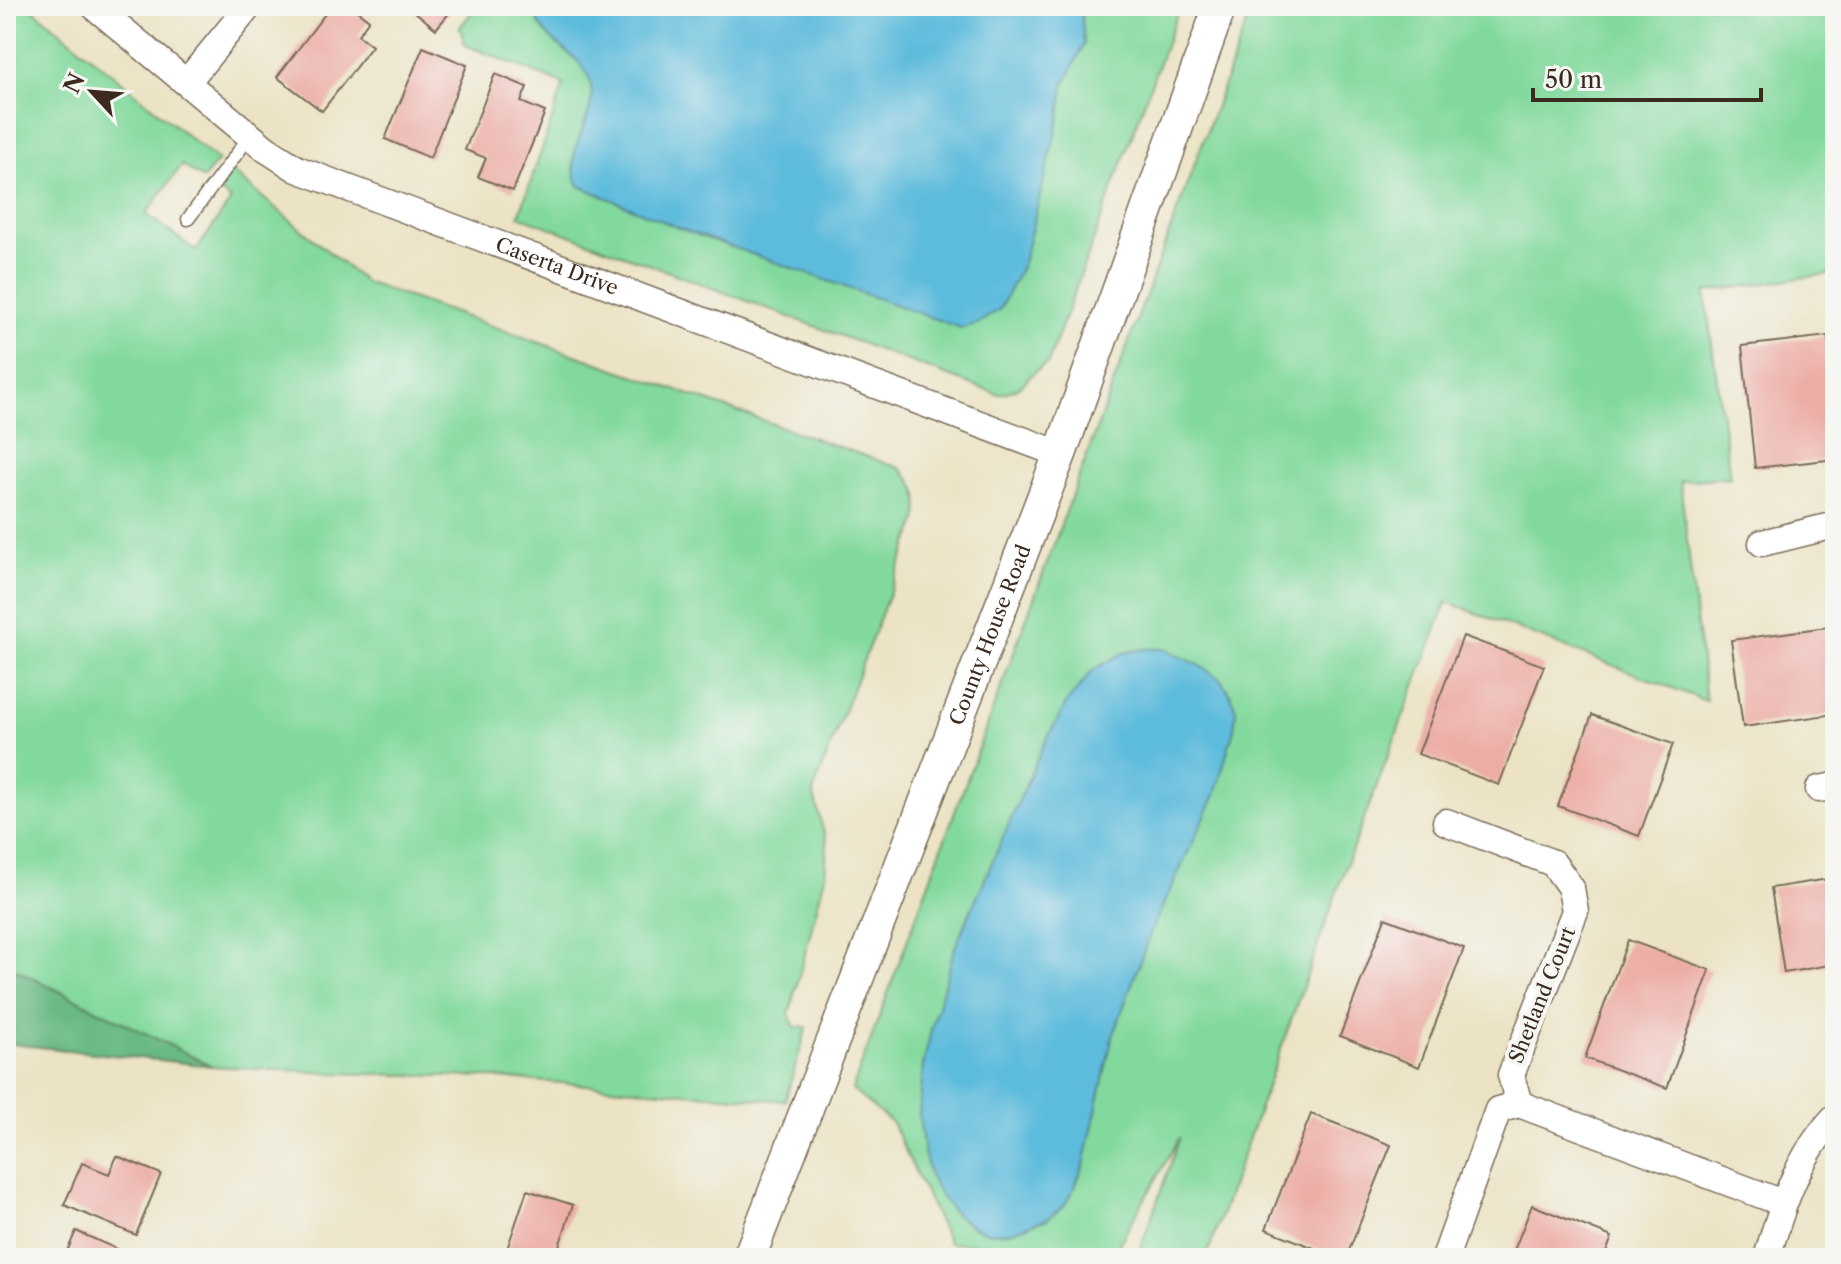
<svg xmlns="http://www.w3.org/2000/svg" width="1841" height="1264" font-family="'Libre Caslon Text',serif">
<rect width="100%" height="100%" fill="#f6f6f2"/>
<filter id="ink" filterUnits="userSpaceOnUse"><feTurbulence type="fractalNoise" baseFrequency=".0125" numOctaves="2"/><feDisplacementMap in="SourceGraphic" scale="16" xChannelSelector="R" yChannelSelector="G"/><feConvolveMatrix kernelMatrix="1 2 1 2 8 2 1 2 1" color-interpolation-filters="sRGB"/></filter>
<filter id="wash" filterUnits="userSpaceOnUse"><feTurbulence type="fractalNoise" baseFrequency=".006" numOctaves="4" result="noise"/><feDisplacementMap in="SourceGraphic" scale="32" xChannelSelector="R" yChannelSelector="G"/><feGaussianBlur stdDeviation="1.8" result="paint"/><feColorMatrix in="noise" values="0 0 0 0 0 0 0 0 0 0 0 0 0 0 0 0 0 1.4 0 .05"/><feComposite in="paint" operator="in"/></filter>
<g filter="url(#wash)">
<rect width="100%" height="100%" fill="#ebe3c4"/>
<path fill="#82d99d" stroke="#5e825e" stroke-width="2" d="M6,6h23l189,155 -15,18 -21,-14 -36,49 50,37 35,-51 -12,-9 13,-19 133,110 535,186c19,20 21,26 17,53l-104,271 14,52 -2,32 -36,139 6,12h12l-22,74 -299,-24 -155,-4 -119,-7 -206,-101z
M477,6h703l-132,357c-25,12 -18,26 -51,31l-478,-178 45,-132 -99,-39 -5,-18z
M1253,6h582v267l-130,19 25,185 -50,4 26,220 -259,-99 -101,264 -140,392h-69l43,-121 -69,121h-38l-31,-12 -93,-3 -57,-120 -40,-33z"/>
<path fill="#69b984" stroke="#527251" stroke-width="2" d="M6,965l206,101 -200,-22 -6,3z"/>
<path fill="#5dbbdc" stroke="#4c727d" stroke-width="2" d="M534,6h547l3,38 -20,41 -4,31 -37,147 -23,46 -23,15 -16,4 -277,-98 -105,-44c-20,-40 24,-71 10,-108 -11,-29 -52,-35 -55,-72z
M1143,649h21l35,16 21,14 11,16 5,16 -2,18 -19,66 -64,136 -39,108 -28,126 -11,25 -9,16 -17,13 -37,13 -19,1 -18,-6 -17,-12 -15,-18 -11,-21 -6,-24 -5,-37 4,-49 8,-36 24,-83 87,-199 25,-46 26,-32 30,-17z"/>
<g id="blocks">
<path fill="#ecada6" d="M331,6h20l18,14 -11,15 14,11 -50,65 -45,-34z
M408,6h47l-19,23z
M423,47l44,18 -37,93 -45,-19z
M495,74l32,13 -6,15 24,10 -32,79 -35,-14 8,-19 -21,-8z
M1828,336l7,65v58l-80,9 -13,-122z
M1835,626v88l-92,13 -12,-87z
M1463,636l81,30 -45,119 -81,-31z
M1592,715l81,29 -34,92 -81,-30z
M1835,878v86l-51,9 -13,-85z
M1385,918l79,30 -45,119 -79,-31z
M1628,940l82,30 -43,118 -82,-30z
M1311,1114l80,31 -45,113h-7l-73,-29z
M117,1156l44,18 -25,61 -72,-30 18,-42 27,11z
M527,1190l46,15 -18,53h-51z
M1532,1205l80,32 -8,21h-93z
M76,1231l43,19 -4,8h-51z"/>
</g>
</g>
<g filter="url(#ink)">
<use href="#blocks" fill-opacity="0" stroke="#796b58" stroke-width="2"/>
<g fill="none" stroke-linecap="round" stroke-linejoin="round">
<defs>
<path id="service" d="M188,219l62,-83"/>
<g id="minor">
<path id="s1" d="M94,6l172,143 31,20 763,285"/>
<path d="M187,82l62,-76"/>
<path d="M1762,543l73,-18"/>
<path d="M1819,789l16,-3"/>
<path d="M1446,822l107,41 18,25 4,23 -64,164 8,29"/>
<path d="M1445,1258l53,-148 21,-6 264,99"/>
<path d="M1767,1258c14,-50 31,-103 68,-141"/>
</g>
<g id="tertiary">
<path id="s2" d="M749,1258l311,-804 160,-448"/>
</g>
</defs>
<use href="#service" stroke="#796b58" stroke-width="15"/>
<use href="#minor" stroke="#796b58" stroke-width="29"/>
<use href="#tertiary" stroke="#796b58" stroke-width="35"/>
<use href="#service" stroke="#fff" stroke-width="12"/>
<use href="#minor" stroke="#fff" stroke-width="26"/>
<use href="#tertiary" stroke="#fff" stroke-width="32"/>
</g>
</g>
<g text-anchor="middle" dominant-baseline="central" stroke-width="8" stroke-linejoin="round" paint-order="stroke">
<g font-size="20" fill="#3b2a1e" stroke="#f6f6f2">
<text stroke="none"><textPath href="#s1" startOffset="538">Caserta Drive</textPath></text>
<text stroke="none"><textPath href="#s2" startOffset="668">County House Road</textPath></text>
<text transform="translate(1542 995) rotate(-68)">Shetland Court</text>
</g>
</g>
<rect width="1841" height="1264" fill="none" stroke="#f6f6f2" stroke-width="32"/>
<g transform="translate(92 92) rotate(296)" stroke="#f6f6f2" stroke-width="6" paint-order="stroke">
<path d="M0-6L14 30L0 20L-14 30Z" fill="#3b2a1e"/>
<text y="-12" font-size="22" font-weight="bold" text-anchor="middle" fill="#3b2a1e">N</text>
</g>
<path d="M1533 88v12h228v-12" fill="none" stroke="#3b2a1e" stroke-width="4"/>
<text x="1545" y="88" font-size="24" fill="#3b2a1e" stroke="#f6f6f2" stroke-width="6" paint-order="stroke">50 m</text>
</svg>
